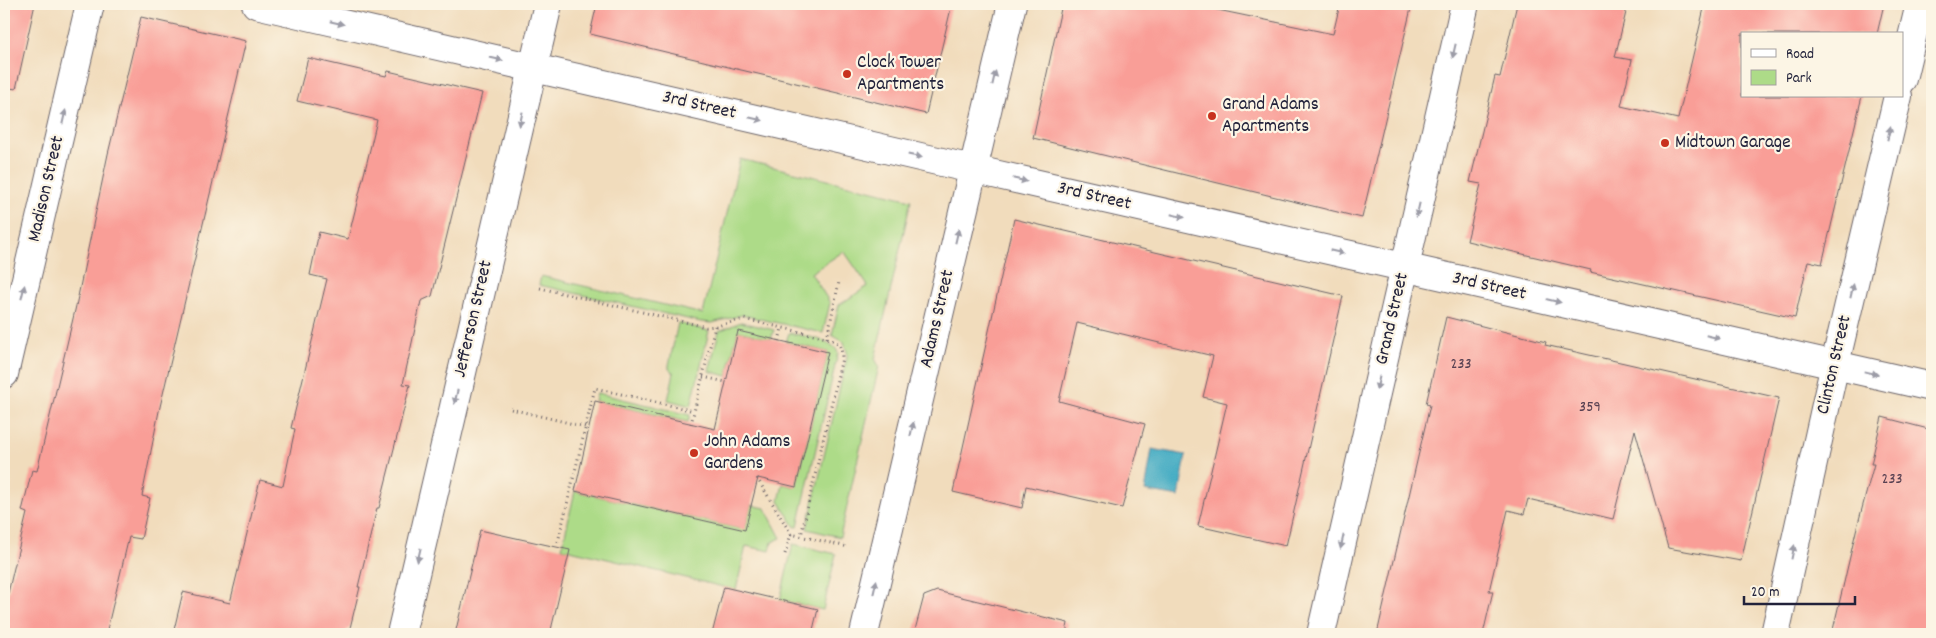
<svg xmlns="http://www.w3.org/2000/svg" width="1936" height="638" font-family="Dekko,sans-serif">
<rect width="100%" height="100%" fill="#fcf5e5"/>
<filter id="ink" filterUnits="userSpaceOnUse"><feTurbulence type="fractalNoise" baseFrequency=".02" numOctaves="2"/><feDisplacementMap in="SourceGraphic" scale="10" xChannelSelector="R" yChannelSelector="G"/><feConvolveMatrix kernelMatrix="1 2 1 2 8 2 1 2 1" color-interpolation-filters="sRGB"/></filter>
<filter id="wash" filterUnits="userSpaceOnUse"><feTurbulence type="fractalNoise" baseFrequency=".0096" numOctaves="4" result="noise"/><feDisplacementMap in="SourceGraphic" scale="20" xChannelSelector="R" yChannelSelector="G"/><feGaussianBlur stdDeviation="1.12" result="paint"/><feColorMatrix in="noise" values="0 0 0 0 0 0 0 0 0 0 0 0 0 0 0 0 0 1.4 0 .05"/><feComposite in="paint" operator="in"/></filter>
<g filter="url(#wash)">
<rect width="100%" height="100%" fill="#f1dcbc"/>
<path fill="#addb88" stroke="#687e62" d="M740,159l171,41 -36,159 4,7 -39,171 -33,-8 40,-172v-5l-3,-10 -12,-7 7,-30 29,-19 -24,-35 -33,22 19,30 -7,30 -81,-18 -30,8 -11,-1 -162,-37 2,-9 162,38z
M741,322l33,8 -3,9 -33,-8 -11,45 -18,-5 10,-40z
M678,323l31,8 -18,75 -23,-6 6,-27 -5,-4v-4z
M789,333c13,3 45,6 49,20l-40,173 -3,1 -16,-26 4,-17 13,3 32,-135 -42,-10z
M597,393l93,22 -2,7 -93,-21z
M575,491l170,39 6,-25 14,3 16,30 -9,4 -2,9 -24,-5 -10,44 -174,-42z
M793,544l43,10 -13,56 -43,-10z"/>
<path fill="#43abc3" stroke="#32667f" d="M1152,449l34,6 -7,42 -34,-6z"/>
<g id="blocks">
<path fill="#f99e97" d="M4,4h31l-19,85 -12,-2z
M597,4h355l-26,110 -336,-80z
M1062,4h127l144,30 7,-30h72l-50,214 -329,-80z
M1517,4h111l-13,53 17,3 -11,46 57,13 27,-115h179l-7,30h-135v62h120l-40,168 -14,-3 -13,57 -205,-46 1,-2 -124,-29 14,-57 -11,-2 25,-106 5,1z
M141,17l105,24 -87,370 -17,85 8,2 -9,41 -12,-2 -23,97h-102v-24l23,-97 -5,-2 10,-41 5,1 39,-165 32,-152z
M308,58l78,18 2,-5 94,22 -50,203 -11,5 -18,83 7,1 -31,123h-2l-19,79h2l-10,41 -8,6h-169l10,-42 47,11 30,-123 23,6 12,-57 -4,-1 36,-149 -17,-4 9,-43 29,7 19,-77 10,-42 -80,-19z
M1014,219l329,77 -57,250 -88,-20 29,-123 -24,-6 10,-41 -136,-33 -18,78 86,23 -23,84 -96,-22 -4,22 -69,-16z
M1446,317l100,25 -1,3 234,53 -38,163 -73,-13 -33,-118 -22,89 -85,-20 -4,15 -16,-4 -19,81h4l-10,43h-106l53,-229 -4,-1z
M738,331l90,21 -32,135 -38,-9 -13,52 -170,-39 20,-90 120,28z
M1882,417l50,13v204h-100l24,-103 18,-67h-3z
M480,530l90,20 -20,84h-95z
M724,587l94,22 -6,25h-100z
M937,591l131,32 -2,11h-134l-17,-4 9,-34z"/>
</g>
</g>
<g filter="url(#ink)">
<use href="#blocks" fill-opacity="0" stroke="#6a6368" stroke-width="1"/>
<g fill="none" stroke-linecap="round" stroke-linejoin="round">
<defs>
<path id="minor" d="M256,4l716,165 960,218
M864,634l148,-630
M1321,634l144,-630"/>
<path id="tertiary" d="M1902,79l18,-75
M4,374l86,-370
M401,634l147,-630
M1775,634l60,-270 63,-268"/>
</defs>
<use href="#minor" stroke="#6a6368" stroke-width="30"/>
<use href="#tertiary" stroke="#6a6368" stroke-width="30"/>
<path stroke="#6a6368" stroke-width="3" stroke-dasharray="1 4" stroke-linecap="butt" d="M540,288l166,39 11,-1 27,-7 83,19c12,4 15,8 15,20l-41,178
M827,338l12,-56
M779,341l3,-13
M703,377l23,5
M511,409l75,18
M691,424l24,-98
M757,478l34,56 57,13
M558,542l37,-154 99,23
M785,554l6,-20"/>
<use href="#minor" stroke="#fff" stroke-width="28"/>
<use href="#tertiary" stroke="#fff" stroke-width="28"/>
</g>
<defs><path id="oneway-solid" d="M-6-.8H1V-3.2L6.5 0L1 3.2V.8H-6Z" transform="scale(1.25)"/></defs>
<g fill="#9c9ca7">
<use href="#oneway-solid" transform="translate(337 23) rotate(13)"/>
<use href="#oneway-solid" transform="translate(1454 51) rotate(103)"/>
<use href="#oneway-solid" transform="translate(496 59) rotate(13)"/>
<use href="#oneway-solid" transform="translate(994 78) rotate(-77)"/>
<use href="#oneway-solid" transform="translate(64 117) rotate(-77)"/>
<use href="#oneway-solid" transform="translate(521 119) rotate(102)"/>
<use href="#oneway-solid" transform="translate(756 119) rotate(13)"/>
<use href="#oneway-solid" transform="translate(1889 133) rotate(-77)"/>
<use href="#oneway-solid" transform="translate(915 156) rotate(12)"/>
<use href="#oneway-solid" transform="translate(1020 180) rotate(13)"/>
<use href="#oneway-solid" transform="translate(1418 210) rotate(103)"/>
<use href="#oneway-solid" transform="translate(1178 216) rotate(13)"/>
<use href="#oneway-solid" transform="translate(957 236) rotate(-77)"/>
<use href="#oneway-solid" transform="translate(1337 252) rotate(13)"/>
<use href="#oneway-solid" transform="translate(1852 291) rotate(-77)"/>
<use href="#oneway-solid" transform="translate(23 292) rotate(-77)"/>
<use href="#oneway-solid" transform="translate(1554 301) rotate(13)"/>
<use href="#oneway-solid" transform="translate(1713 337) rotate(13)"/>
<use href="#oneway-solid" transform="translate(1871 373) rotate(13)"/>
<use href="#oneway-solid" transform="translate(1378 383) rotate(103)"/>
<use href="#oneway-solid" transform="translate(456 397) rotate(103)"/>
<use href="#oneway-solid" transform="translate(912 429) rotate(-77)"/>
<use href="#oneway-solid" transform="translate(1342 542) rotate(103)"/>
<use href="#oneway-solid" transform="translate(1793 552) rotate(-78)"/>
<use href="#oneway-solid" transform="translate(419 555) rotate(103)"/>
<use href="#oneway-solid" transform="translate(875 587) rotate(-77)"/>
</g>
</g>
<g fill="#c8321e" stroke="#fcf5e5" stroke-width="2">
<circle cx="847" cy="74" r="5"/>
<circle cx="1212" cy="116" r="5"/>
<circle cx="1665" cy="143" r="5"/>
<circle cx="694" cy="453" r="5"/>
</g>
<g text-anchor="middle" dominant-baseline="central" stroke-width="4.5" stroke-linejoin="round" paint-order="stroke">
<g font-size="16" fill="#584152">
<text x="1461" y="364">233</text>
<text x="1590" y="407">359</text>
<text x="1892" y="479">233</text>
</g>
<g font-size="19" fill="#22223b" stroke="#fcf5e5" text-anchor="start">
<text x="857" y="63">Clock Tower<tspan x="857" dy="22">Apartments</tspan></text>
<text x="1222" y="105">Grand Adams<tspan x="1222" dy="22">Apartments</tspan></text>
<text x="1675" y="143">Midtown Garage</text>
<text x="704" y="442">John Adams<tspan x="704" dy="22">Gardens</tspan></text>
</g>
<g font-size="19" fill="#22223b" stroke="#fcf5e5">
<text transform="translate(699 106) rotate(13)">3rd Street</text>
<text transform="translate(47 189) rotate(-77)">Madison Street</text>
<text transform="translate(1094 197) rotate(13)">3rd Street</text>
<text transform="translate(1489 287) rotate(13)">3rd Street</text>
<text transform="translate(474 319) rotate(-77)">Jefferson Street</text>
<text transform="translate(938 319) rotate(-77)">Adams Street</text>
<text transform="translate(1393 319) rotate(-77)">Grand Street</text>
<text transform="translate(1835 365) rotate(-77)">Clinton Street</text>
</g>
</g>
<rect width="1936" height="638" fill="none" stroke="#fcf5e5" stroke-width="20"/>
<rect x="1741" y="32" width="162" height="65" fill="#fcf5e5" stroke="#a5a1a1"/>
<rect x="1751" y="49" width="25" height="8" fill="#ffffff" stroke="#a5a1a1"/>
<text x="1786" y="58" font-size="15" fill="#22223b">Road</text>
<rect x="1751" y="70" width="25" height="15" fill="#addb88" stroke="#a5a1a1"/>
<text x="1786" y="82" font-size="15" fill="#22223b">Park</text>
<path d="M1744 596v8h111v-8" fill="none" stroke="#22223b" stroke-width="2.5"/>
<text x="1751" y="596" font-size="15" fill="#22223b" stroke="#fcf5e5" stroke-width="4" paint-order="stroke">20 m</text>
</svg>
